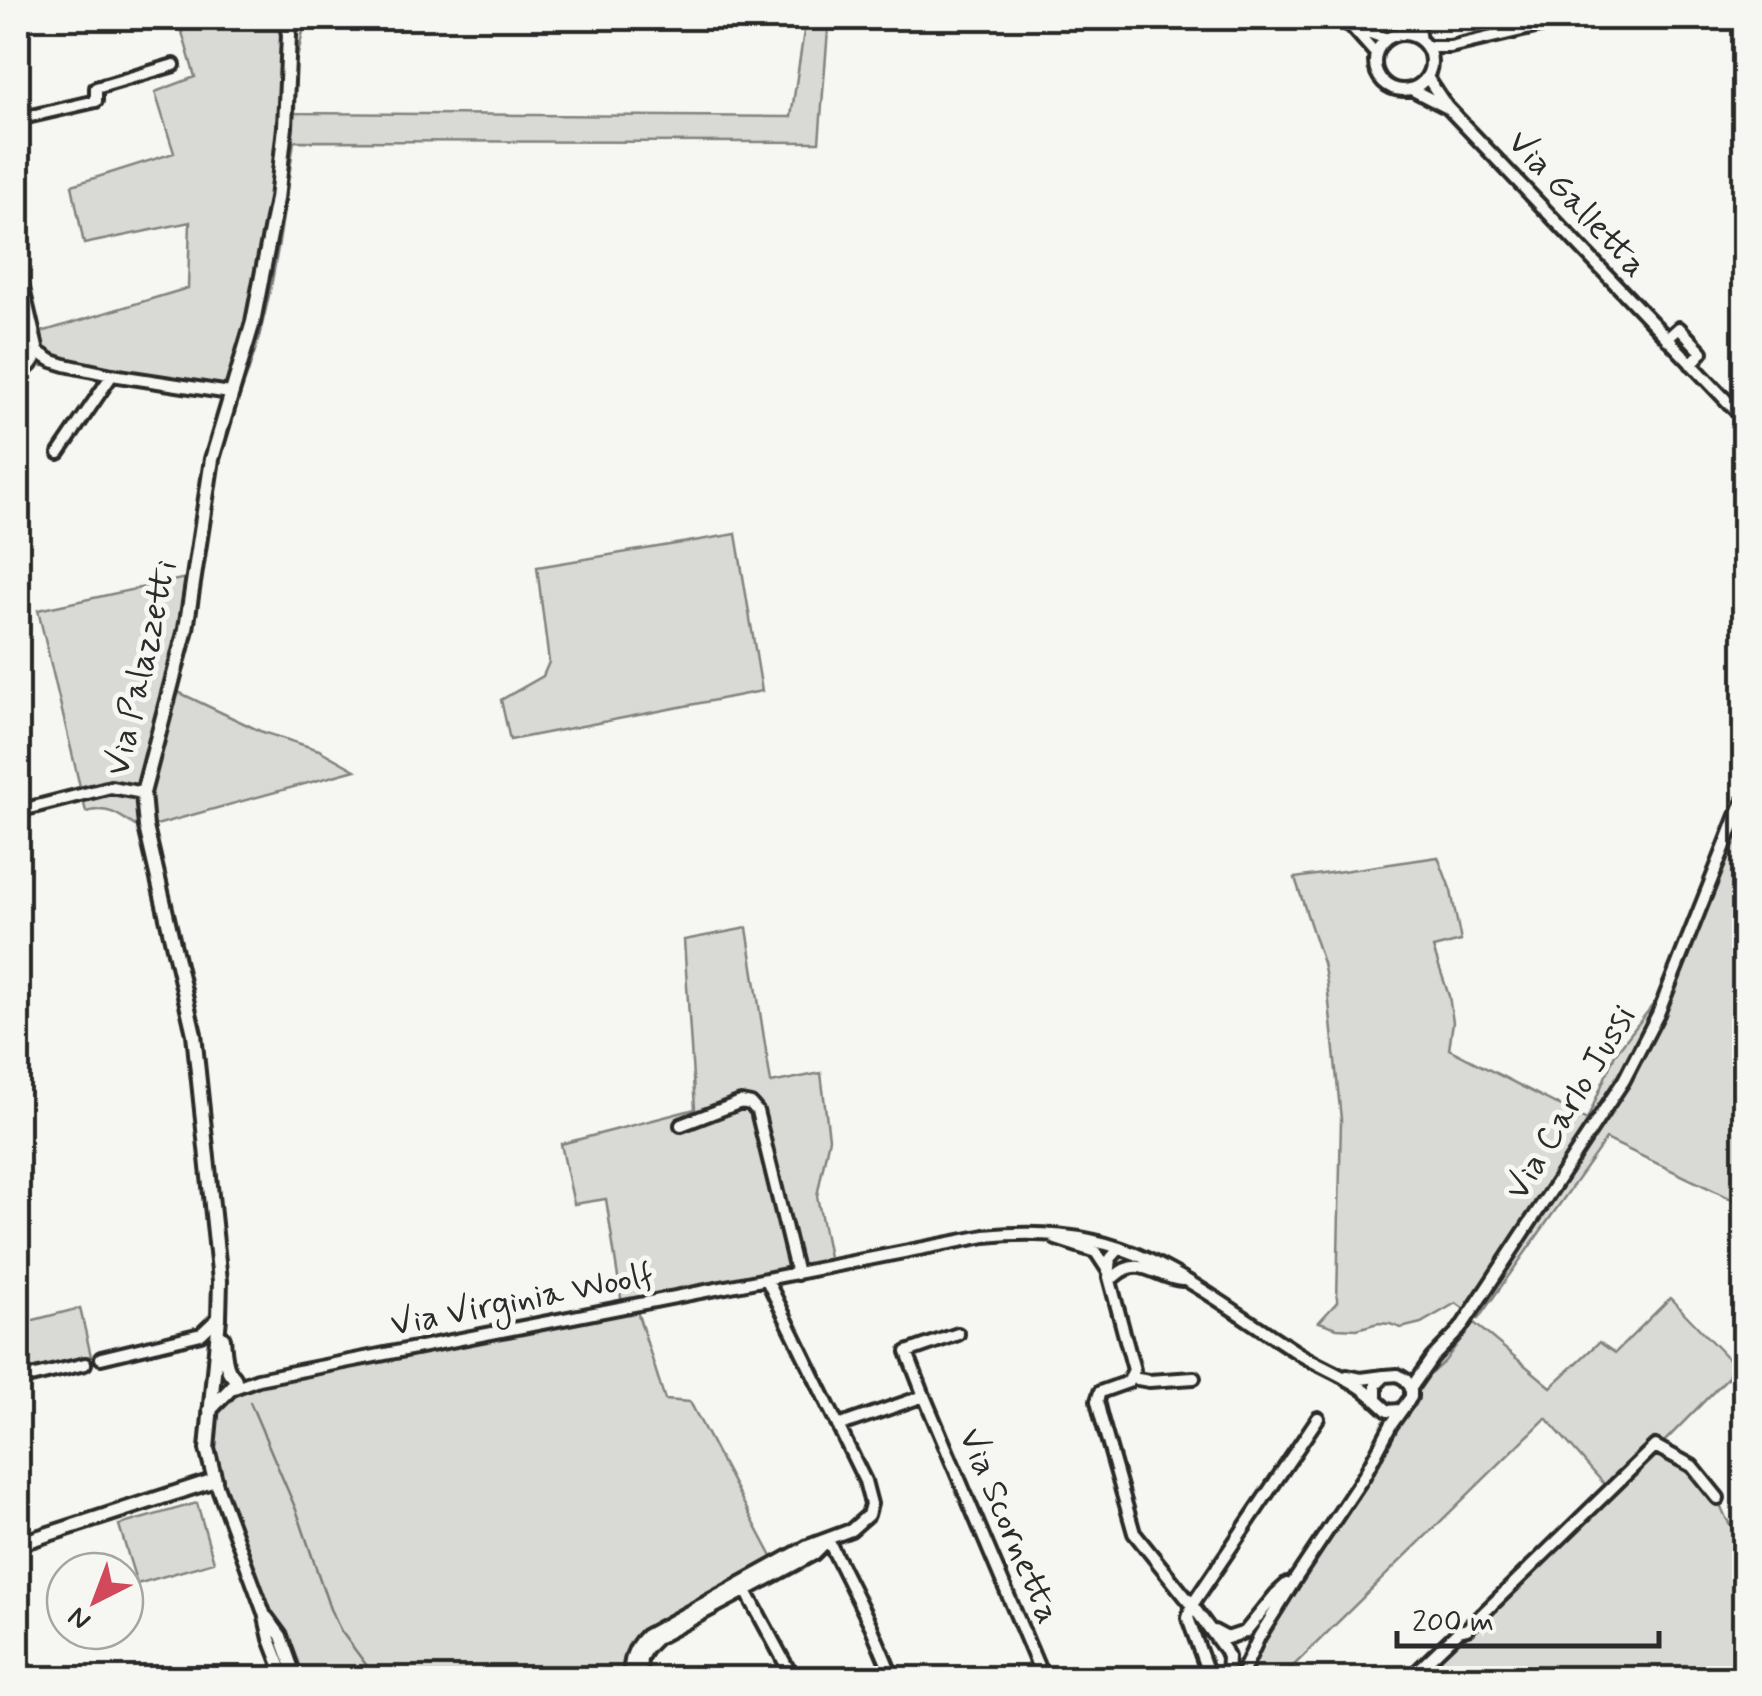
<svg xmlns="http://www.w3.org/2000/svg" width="1762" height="1696" font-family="Mynerve,sans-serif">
<rect width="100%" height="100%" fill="#f6f6f2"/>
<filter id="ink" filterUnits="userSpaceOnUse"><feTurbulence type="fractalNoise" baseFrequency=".01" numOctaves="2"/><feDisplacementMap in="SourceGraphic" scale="20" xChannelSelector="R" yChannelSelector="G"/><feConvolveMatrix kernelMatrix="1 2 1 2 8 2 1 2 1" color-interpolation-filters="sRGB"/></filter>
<g filter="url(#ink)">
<path fill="#d9d9d5" stroke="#828280" stroke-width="2.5" d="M178,18h128l-11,50v45l496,4 15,-99h23l-10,124 -525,-1c-12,85 -23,174 -54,254l-190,-30 -32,5v-69l7,-2 10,35 153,-46 2,-66 -106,22 -12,-59 102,-32 -19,-61 40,-15z
M736,534l26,157 -252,49 -9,-40 42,-24 6,-14 -12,-95z
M195,576l-4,39 1,16 -14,61 82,39 59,19 36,20 -199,55 -21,1c-17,-12 -28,-20 -49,-14l-48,-202z
M1744,818v387l-138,-66 -128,180 -22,-16 -35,20 -20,5 -11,-4 -12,-1 -21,6 -20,-1 -18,-6 18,-20 4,-183 -14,-136 -4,-20 -28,-85 143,-21 13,34 10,50 -28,7 16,48 4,26 -4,27 138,71 28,-66 50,-65 57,-157z
M747,928l24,155 50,-10 8,65 -12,58 13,66 -194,46 29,92 25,2 88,166 -130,74 -7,36h-353l-75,-197 2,-71 13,-14 33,-12 361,-80 -16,-105 -32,5 -13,-60 134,-35 -11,-169z
M1670,1298l62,65 -4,14 -66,67 27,22 26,27 11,25 18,29v131h-327l195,-185 -66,-75 -265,260h-31l11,-32 120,-184 17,-40 18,-17 5,-23 24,-21 28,-39 78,65 48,-45 16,11z
M80,1308l11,48 -73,16v-48z
M197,1503l17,59 -77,22 -18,-59z"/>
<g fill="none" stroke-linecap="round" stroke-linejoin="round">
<path stroke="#7a7a78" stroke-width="2.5" d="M250,1402l47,110 33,97 11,22 35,47"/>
<defs>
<path id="minor" d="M1335,18l16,8 36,13
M1416,18l4,22
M1352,27l24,27
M1375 62a28 28 0 1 1 56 0a28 28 0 1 1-56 0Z
M1427,47h23l123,-29
M1427,77l20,30 297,312
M1411,89l35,18
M18,119l78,-18v-13l78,-23
M18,267l20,85 14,9 13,4 47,10 118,18
M1667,339l12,-11 23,24 -11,12
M18,371c11,-1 16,-9 20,-19
M59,453l53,-78
M18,811l93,-24 32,6
M681,1125l60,-23 10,2 6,7 40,163
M1056,1239l40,13 13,20
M1119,1249l-8,9 -2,19 25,93 -6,12 -28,10 -3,9 4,16 33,116 58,72 33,45 3,7 -1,21
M1114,1277c26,-24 41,1 68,3
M101,1358l100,-24 18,-17
M1347,1376l14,3 23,-3
M1132,1378l17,3 45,-3
M18,1380l67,-16
M1411,1388l21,-30 28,-29 164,-249 34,-66 82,-206 4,-7
M231,1389l27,-10 727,-143c55,-6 113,-1 164,24 52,25 100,62 149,93 25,16 57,26 78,47
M924,1396l-17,-44 51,-18
M838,1426l86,-30 119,282
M215,1480l49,133 6,26 15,39
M828,1540l43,86 22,52
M744,1587l49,91
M267,1617l14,19 15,42
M1214,1631l13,7 18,-6 31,-38 11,-10
M641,1658l6,-10 10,-10 157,-84 13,-13
M1209,1676l-21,-58 4,-13 126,-187
M629,1678c1,-18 3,-29 16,-42l163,-90 43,-16 17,-15 3,-11 -6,-23 -98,-201
M640,1678l1,-22
M1240,1678l19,-41 37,-59 68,-102 27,-51 20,-28v-9l-5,-8 -8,-5 -13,1 -9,9v15l12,11 12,-1
M1410,1678l49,-47 8,-2 188,-183 37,20 26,32"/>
<path id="major" d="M210,1410c5,-6 21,-21 23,-24 5,-9 -1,-9 -4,-15 -5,-9 -5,-23 -6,-33
M18,1544l197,-64 -8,-31 12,-132 1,-36 -26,-247 -48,-207 -3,-34 43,-164 26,-170 41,-137 24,-123 8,-72 4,-92 -3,-17"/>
</defs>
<use href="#minor" stroke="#2b2b2b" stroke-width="18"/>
<use href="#major" stroke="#2b2b2b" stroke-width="20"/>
<use href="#minor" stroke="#f6f6f2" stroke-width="10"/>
<use href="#major" stroke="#f6f6f2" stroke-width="12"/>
</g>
</g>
<g text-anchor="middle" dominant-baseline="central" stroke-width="10" stroke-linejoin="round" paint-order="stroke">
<g font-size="35" fill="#2b2b2b" stroke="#f6f6f2">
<text transform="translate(1577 204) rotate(47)">Via Galletta</text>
<text transform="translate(142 668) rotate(-77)">Via Palazzetti</text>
<text transform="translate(1571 1103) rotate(-59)">Via Carlo Jussi</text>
<text transform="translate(522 1300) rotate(-11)">Via Virginia Woolf</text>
<text transform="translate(1009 1526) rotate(67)">Via Scornetta</text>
</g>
</g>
<rect width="1762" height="1696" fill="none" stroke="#f6f6f2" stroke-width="60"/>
<rect x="30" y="30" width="1702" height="1636" fill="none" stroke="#2b2b2b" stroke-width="4" filter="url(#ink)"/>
<g transform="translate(95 1601) rotate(222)"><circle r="48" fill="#f6f6f2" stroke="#a5a5a2" stroke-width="2.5"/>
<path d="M0-8L18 38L0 25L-18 38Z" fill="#d1495b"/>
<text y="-15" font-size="28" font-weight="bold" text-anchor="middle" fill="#2b2b2b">N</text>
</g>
<path d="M1397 1631v15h262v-15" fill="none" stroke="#2b2b2b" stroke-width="5"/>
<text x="1412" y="1631" font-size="30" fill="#2b2b2b" stroke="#f6f6f2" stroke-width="8" paint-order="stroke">200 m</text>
</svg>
